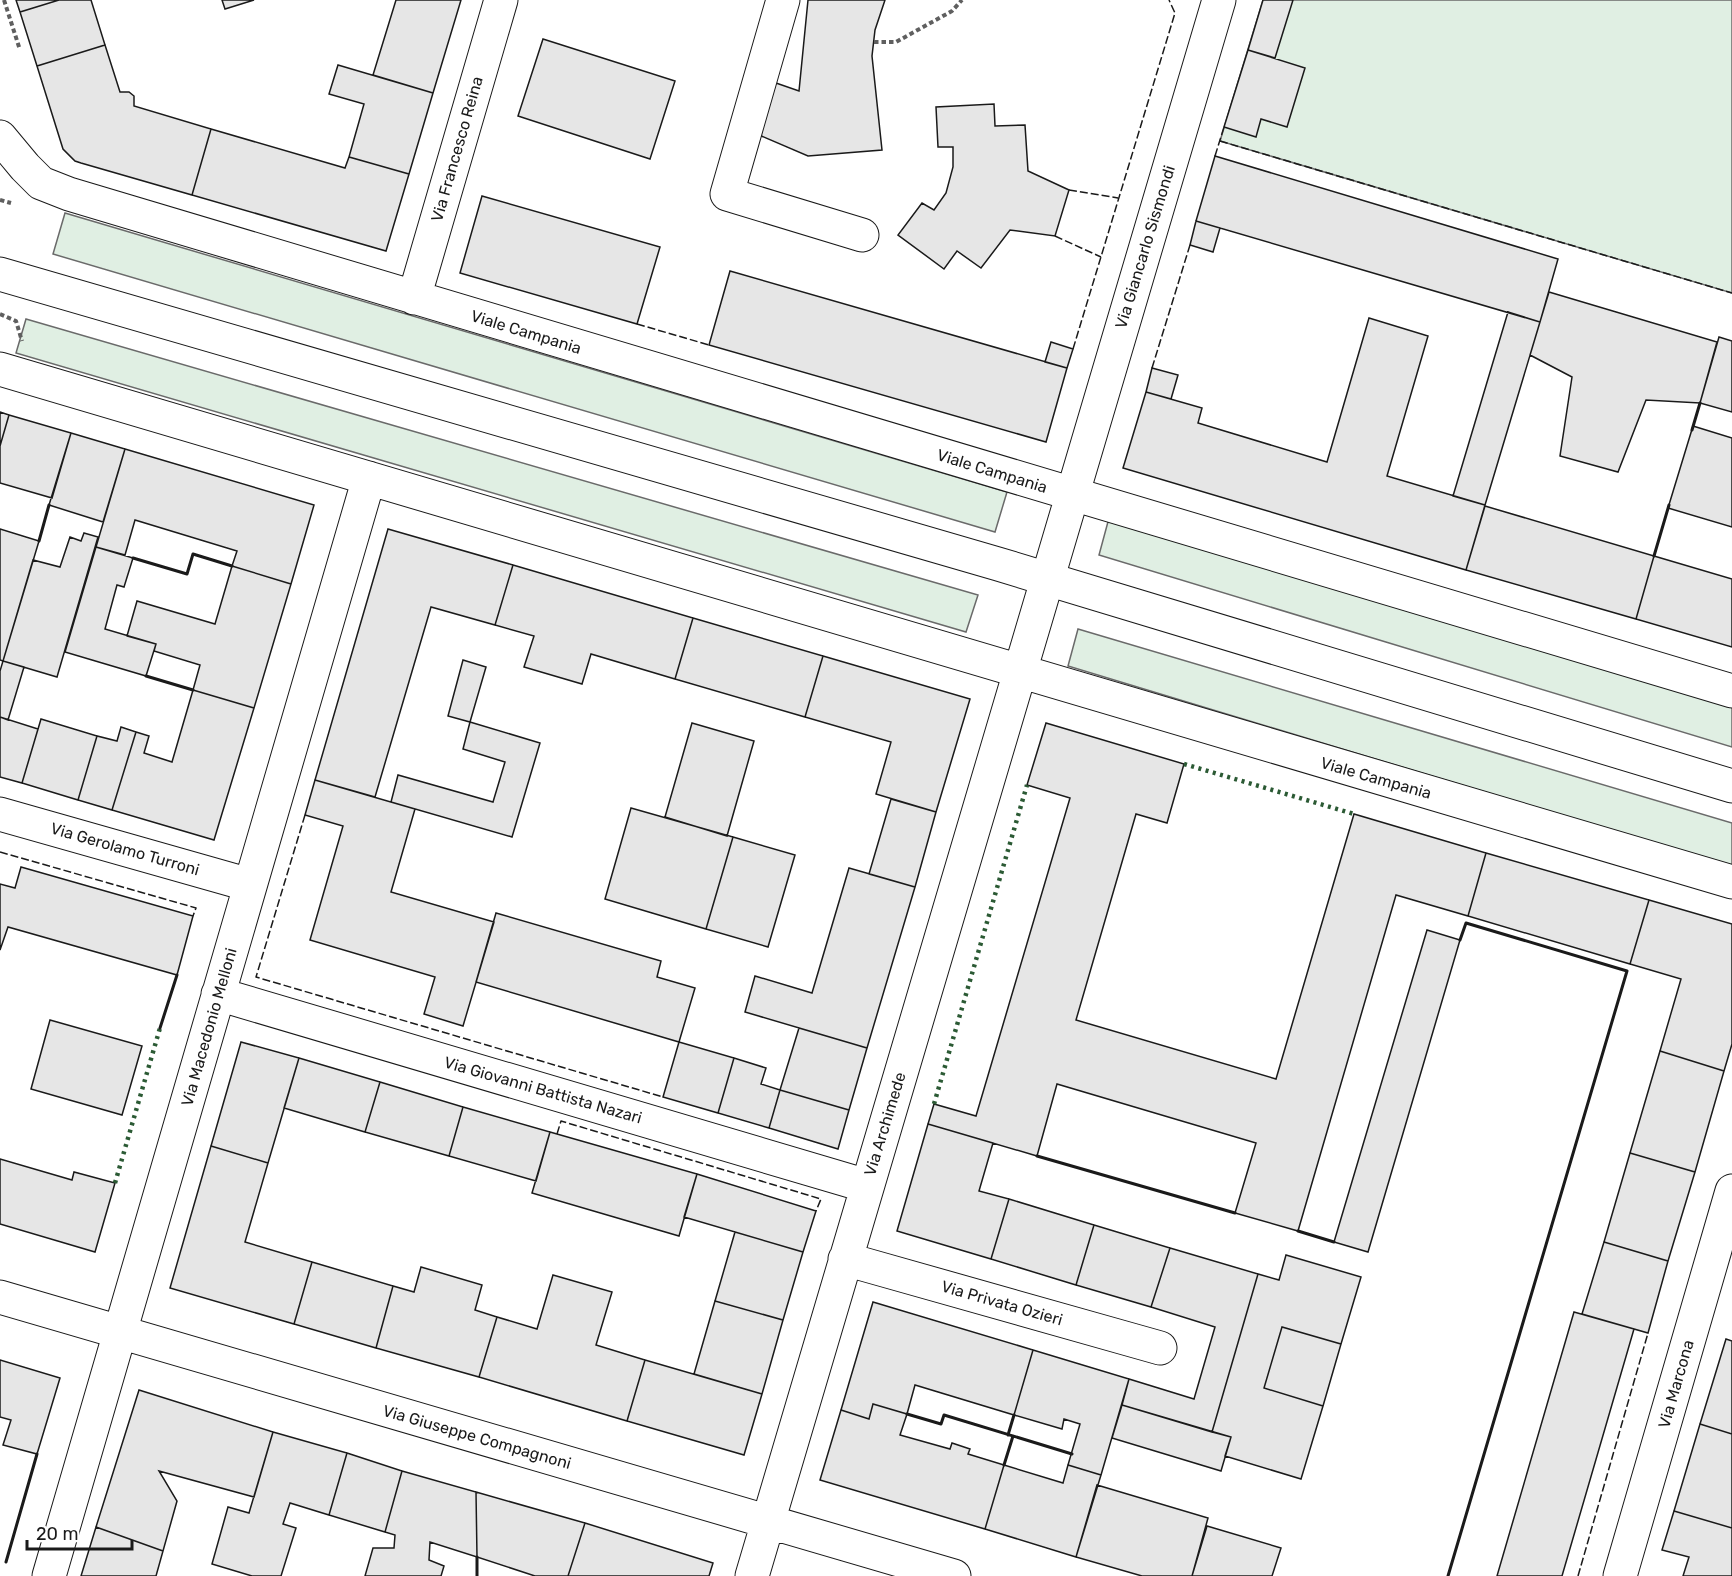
<svg xmlns="http://www.w3.org/2000/svg" width="1732" height="1576" font-family="Rubik,sans-serif">
<rect width="100%" height="100%" fill="#fff"/>
<path fill="#e0efe3" stroke="#6a6a6a" stroke-width="1.5" d="M1263,0h469v293l-512,-152z
M65,213l942,279 -12,40 -942,-278z
M26,319l952,276 -12,37 -950,-279z
M1109,518l623,185v44l-633,-192z
M1078,629l654,194v44l-664,-201z"/>
<path fill="#e6e6e6" stroke="#1a1a1a" stroke-width="1.5" d="M16,0h43l-39,12z
M59,0h32l14,45 -68,21 -17,-54z
M222,0h32l-29,9z
M396,0h65l-28,93 -60,-18z
M808,0h77l-10,30 -3,26 10,94 -74,6 -49,-21 17,-52 23,8z
M1263,0h30l-18,58 -27,-8z
M543,39l132,42 -25,78 -132,-43z
M105,45l15,47h9l5,4v10l77,23 -19,66 -111,-32 -6,-2 -12,-12 -26,-83z
M1248,50l57,18 -18,59 -26,-8 -5,18 -32,-10z
M338,65l95,28 -24,81 -60,-17 15,-53 -35,-10z
M994,104l1,22 30,-1 3,46 41,19 -14,46 -45,-6 -29,38 -24,-17 -13,18 -46,-34 24,-32 12,7 12,-17 7,-26v-20h-15l-2,-40z
M211,129l134,39 4,-11 60,17 -23,77 -194,-56z
M1215,156l343,103 -18,63 -344,-101z
M482,196l178,51 -23,77 -177,-51z
M1196,221l24,7 -7,24 -23,-7z
M730,271l337,97 -21,74 -337,-97z
M1549,292l168,50 -17,61 -54,-3 -28,72 -58,-16 12,-79 -42,-22z
M1508,312l32,10 -55,183 -32,-9z
M1369,318l59,18 -41,140 98,29 -19,65 -343,-102 23,-76 56,16 -4,15 129,39z
M1719,337l13,4v71l-32,-9z
M1051,342l22,7 -6,19 -22,-6z
M1152,368l26,7 -7,24 -25,-7z
M0,412l9,3 -9,31z
M9,415l62,18 -19,65 -52,-15v-37z
M1693,426l39,12v89l-64,-19z
M71,433l54,16 -22,73 -54,-17z
M125,449l189,56 -23,79 -59,-18 5,-15 -102,-31 -10,35 -29,-8z
M1485,506l169,50 -18,63 -170,-49z
M0,529l39,12 -36,120 -3,-1z
M388,529l125,36 -18,60 -64,-18 -56,190 -60,-17z
M84,533l14,4 -41,140 -54,-16 30,-101 27,7 10,-30 11,4z
M96,547l37,11 -9,29 -7,-2 -12,44 51,15 -10,32 -81,-24z
M1654,556l78,23v68l-96,-28z
M513,565l180,53 -18,61 -84,-25 -9,30 -58,-17 10,-31 -39,-11z
M232,566l59,18 -37,124 -61,-18 7,-25 -46,-14 2,-7 -29,-8 10,-35 78,23z
M693,618l130,38 -18,61 -130,-38z
M823,656l147,43 -34,113 -60,-18 15,-52 -86,-25z
M463,660l23,7 -16,55 -22,-6z
M3,661l21,6 -16,53 -8,-3v-46z
M193,690l61,18 -40,132 -102,-30 24,-78 13,4 -5,17 28,9z
M0,717l38,12 -16,54 -22,-6z
M41,719l56,17 -19,64 -56,-17z
M470,722l70,21 -28,94 -121,-35 7,-27 95,27 12,-40 -42,-13z
M692,723l62,18 -27,95 -62,-19z
M1046,723l138,41 -17,59 -31,-9 -60,206 200,59 78,-265 132,39 -18,63 -72,-21 -98,336 -63,-18 21,-70 -199,-59 -20,72 -109,-32 6,-20 42,12 94,-318 -43,-13z
M121,727l15,5 -24,78 -34,-10 19,-64 20,5z
M315,780l100,29 -24,83 103,30 -31,104 -39,-12 11,-37 -125,-37 33,-114 -38,-11z
M891,799l45,13 -21,75 -46,-13z
M631,808l102,29 -27,92 -101,-30z
M733,837l62,18 -27,92 -62,-18z
M1486,853l163,47 -19,64 -162,-48z
M21,867l172,49 -16,59 -169,-48 -8,23v-66l15,4z
M849,868l66,19 -48,161 -122,-36 10,-36 57,17z
M1649,900l83,24v120l-8,27 -64,-20 21,-72 -51,-15z
M496,913l165,48 -4,16 38,11 -16,54 -203,-60z
M1427,930l33,10 -92,312 -34,-10z
M50,1020l92,26 -20,69 -91,-26z
M799,1028l68,20 -18,62 -69,-20z
M241,1042l58,16 -31,105 -57,-17z
M679,1042l55,16 -16,55 -55,-16z
M1660,1051l64,20 -29,101 -65,-19z
M299,1058l81,24 -15,50 -81,-24z
M734,1058l32,10 -5,16 19,6 -11,38 -51,-15z
M380,1082l83,25 -14,49 -84,-24z
M780,1090l69,20 -11,39 -69,-21z
M463,1107l87,25 -14,49 -87,-25z
M928,1124l65,19 -14,48 30,8 -18,60 -94,-28z
M550,1132l147,42 -18,62 -147,-43z
M211,1146l57,17 -23,79 67,20 -18,62 -124,-36z
M1630,1153l65,19 -27,89 -64,-19z
M0,1159l72,21 2,-8 41,11 -20,69 -95,-28z
M697,1174l119,37 -13,41 -119,-35z
M1009,1199l85,26 -18,60 -85,-26z
M1094,1225l76,23 -19,59 -75,-22z
M735,1232l68,20 -20,68 -68,-19z
M1604,1242l64,19 -20,72 -66,-19z
M1170,1248l88,26 -46,158 -90,-27 7,-26 65,20 21,-72 -64,-20z
M1286,1255l75,22 -20,67 -59,-17 -18,61 59,18 -22,73 -76,-23 6,-19 -19,-5 46,-158 21,6z
M312,1262l81,24 -17,62 -82,-24z
M421,1267l61,18 -7,25 22,7 -18,60 -103,-29 17,-62 21,6z
M553,1275l59,17 -16,53 49,15 -18,61 -148,-44 18,-60 40,12z
M715,1301l68,19 -21,74 -68,-20z
M873,1302l160,48 -19,65 -99,-30 -8,29 -34,-10 -4,15 -28,-9z
M1574,1312l60,17 -72,247h-65z
M1282,1327l59,17 -18,62 -59,-18z
M1726,1339l6,2v93l-32,-10z
M1033,1350l96,29 -28,96 -33,-10 12,-41 -16,-5 -2,10 -48,-14z
M0,1360l60,18 -23,76 -34,-9 8,-25 -11,-3z
M645,1360l117,34 -18,61 -117,-34z
M139,1390l134,42 -19,65 -95,-26 18,30 -14,50 -67,-24z
M873,1404l34,10 -7,21 50,14 2,-6 18,6 -2,5 36,11 -19,64 -165,-49 21,-70 28,9z
M1122,1405l109,32 -10,34 -109,-33z
M1700,1424l32,10v94l-58,-17z
M273,1432l74,21 -18,62 -39,-12 -7,21 13,4 -15,48h-29l-40,-12 16,-57 21,6z
M347,1453l55,18 -17,61 -56,-17z
M1004,1465l59,18 5,-18 33,10 -25,82 -91,-28z
M402,1471l74,21 1,65 -47,-15 -1,18 15,6 -3,10h-76l8,-28h21l1,-13 -10,-3z
M1097,1485l111,33 -16,58h-50l-66,-19z
M476,1492l109,31 -17,53h-33l-58,-19z
M1674,1511l58,17v48h-49l6,-19 -27,-7z
M585,1523l128,40 -4,13h-141z
M1207,1526l74,22 -9,28h-80z
M96,1527l67,24 -7,25h-75z"/>
<g fill="none" stroke-linecap="round" stroke-linejoin="round">
<defs>
<path id="minor" d="M783,0l-56,194 135,41
M0,137l25,30 16,16 28,11 1663,497
M414,298l87,-298
M0,369l1732,513
M0,814l250,71
M218,994l649,192
M845,1259l315,89
M0,1297l954,279
M49,1576l320,-1098
M752,1576l467,-1576
M1620,1576l112,-385"/>
<path id="major" d="M0,274l998,290 734,222"/>
</defs>
<use href="#minor" stroke="#1a1a1a" stroke-width="35"/>
<use href="#major" stroke="#1a1a1a" stroke-width="35"/>
<path stroke="#5f5f5f" stroke-width="4" stroke-dasharray="4.5 3" stroke-linecap="butt" d="M4,0l16,50
M874,42h22l56,-31 10,-11
M0,200l11,3
M0,314l16,7 6,20"/>
<use href="#minor" stroke="#fff" stroke-width="33"/>
<use href="#major" stroke="#fff" stroke-width="33"/>
<path stroke="#2b5a34" stroke-width="4.5" stroke-dasharray="3 4.5" stroke-linecap="butt" d="M1184,764l170,50
M934,1104l93,-319
M115,1183l45,-155"/>
<path stroke="#1a1a1a" stroke-width="1.5" stroke-dasharray="8 3" stroke-linecap="butt" d="M1220,141l512,152
M1215,156l9,-29
M1069,190l49,8
M1055,236l46,21
M637,324l72,21
M1073,349l102,-336 -6,-13
M1152,368l38,-123
M305,815l-49,162 407,120
M0,852l196,56 -3,8
M557,1134l4,-13 260,78 -5,12
M1578,1576l70,-243"/>
<path stroke="#1a1a1a" stroke-width="3" d="M1692,430l8,-27
M39,541l10,-36
M1654,556l15,-51
M133,558l54,16 6,-20 39,12
M146,676l47,14
M160,1028l17,-53
M1037,1156l198,57
M1298,1231l36,11
M907,1414l34,10 3,-9 128,39
M1008,1435l6,-20
M1004,1465l9,-29
M477,1557v19
M6,1562l31,-108
M1448,1576l179,-605 -161,-48 -6,17"/>
</g>
<g text-anchor="middle" dominant-baseline="central" stroke-width="4.5" stroke-linejoin="round" paint-order="stroke">
<g font-size="16" fill="#1a1a1a" stroke="#fff">
<text transform="translate(457 149) rotate(-74)">Via Francesco Reina</text>
<text transform="translate(1145 247) rotate(-73)">Via Giancarlo Sismondi</text>
<text transform="translate(526 332) rotate(17)">Viale Campania</text>
<text transform="translate(992 471) rotate(17)">Viale Campania</text>
<text transform="translate(1376 778) rotate(16)">Viale Campania</text>
<text transform="translate(125 849) rotate(16)">Via Gerolamo Turroni</text>
<text transform="translate(209 1027) rotate(-74)">Via Macedonio Melloni</text>
<text transform="translate(543 1090) rotate(16)">Via Giovanni Battista Nazari</text>
<text transform="translate(885 1124) rotate(-73)">Via Archimede</text>
<text transform="translate(1002 1303) rotate(16)">Via Privata Ozieri</text>
<text transform="translate(1676 1384) rotate(-74)">Via Marcona</text>
<text transform="translate(477 1437) rotate(16)">Via Giuseppe Compagnoni</text>
</g>
</g>
<path d="M27 1540v9h105v-9" fill="none" stroke="#1a1a1a" stroke-width="3"/>
<text x="36" y="1540" font-size="18" fill="#1a1a1a" stroke="#ffffff" stroke-width="4.5" paint-order="stroke">20 m</text>
</svg>
